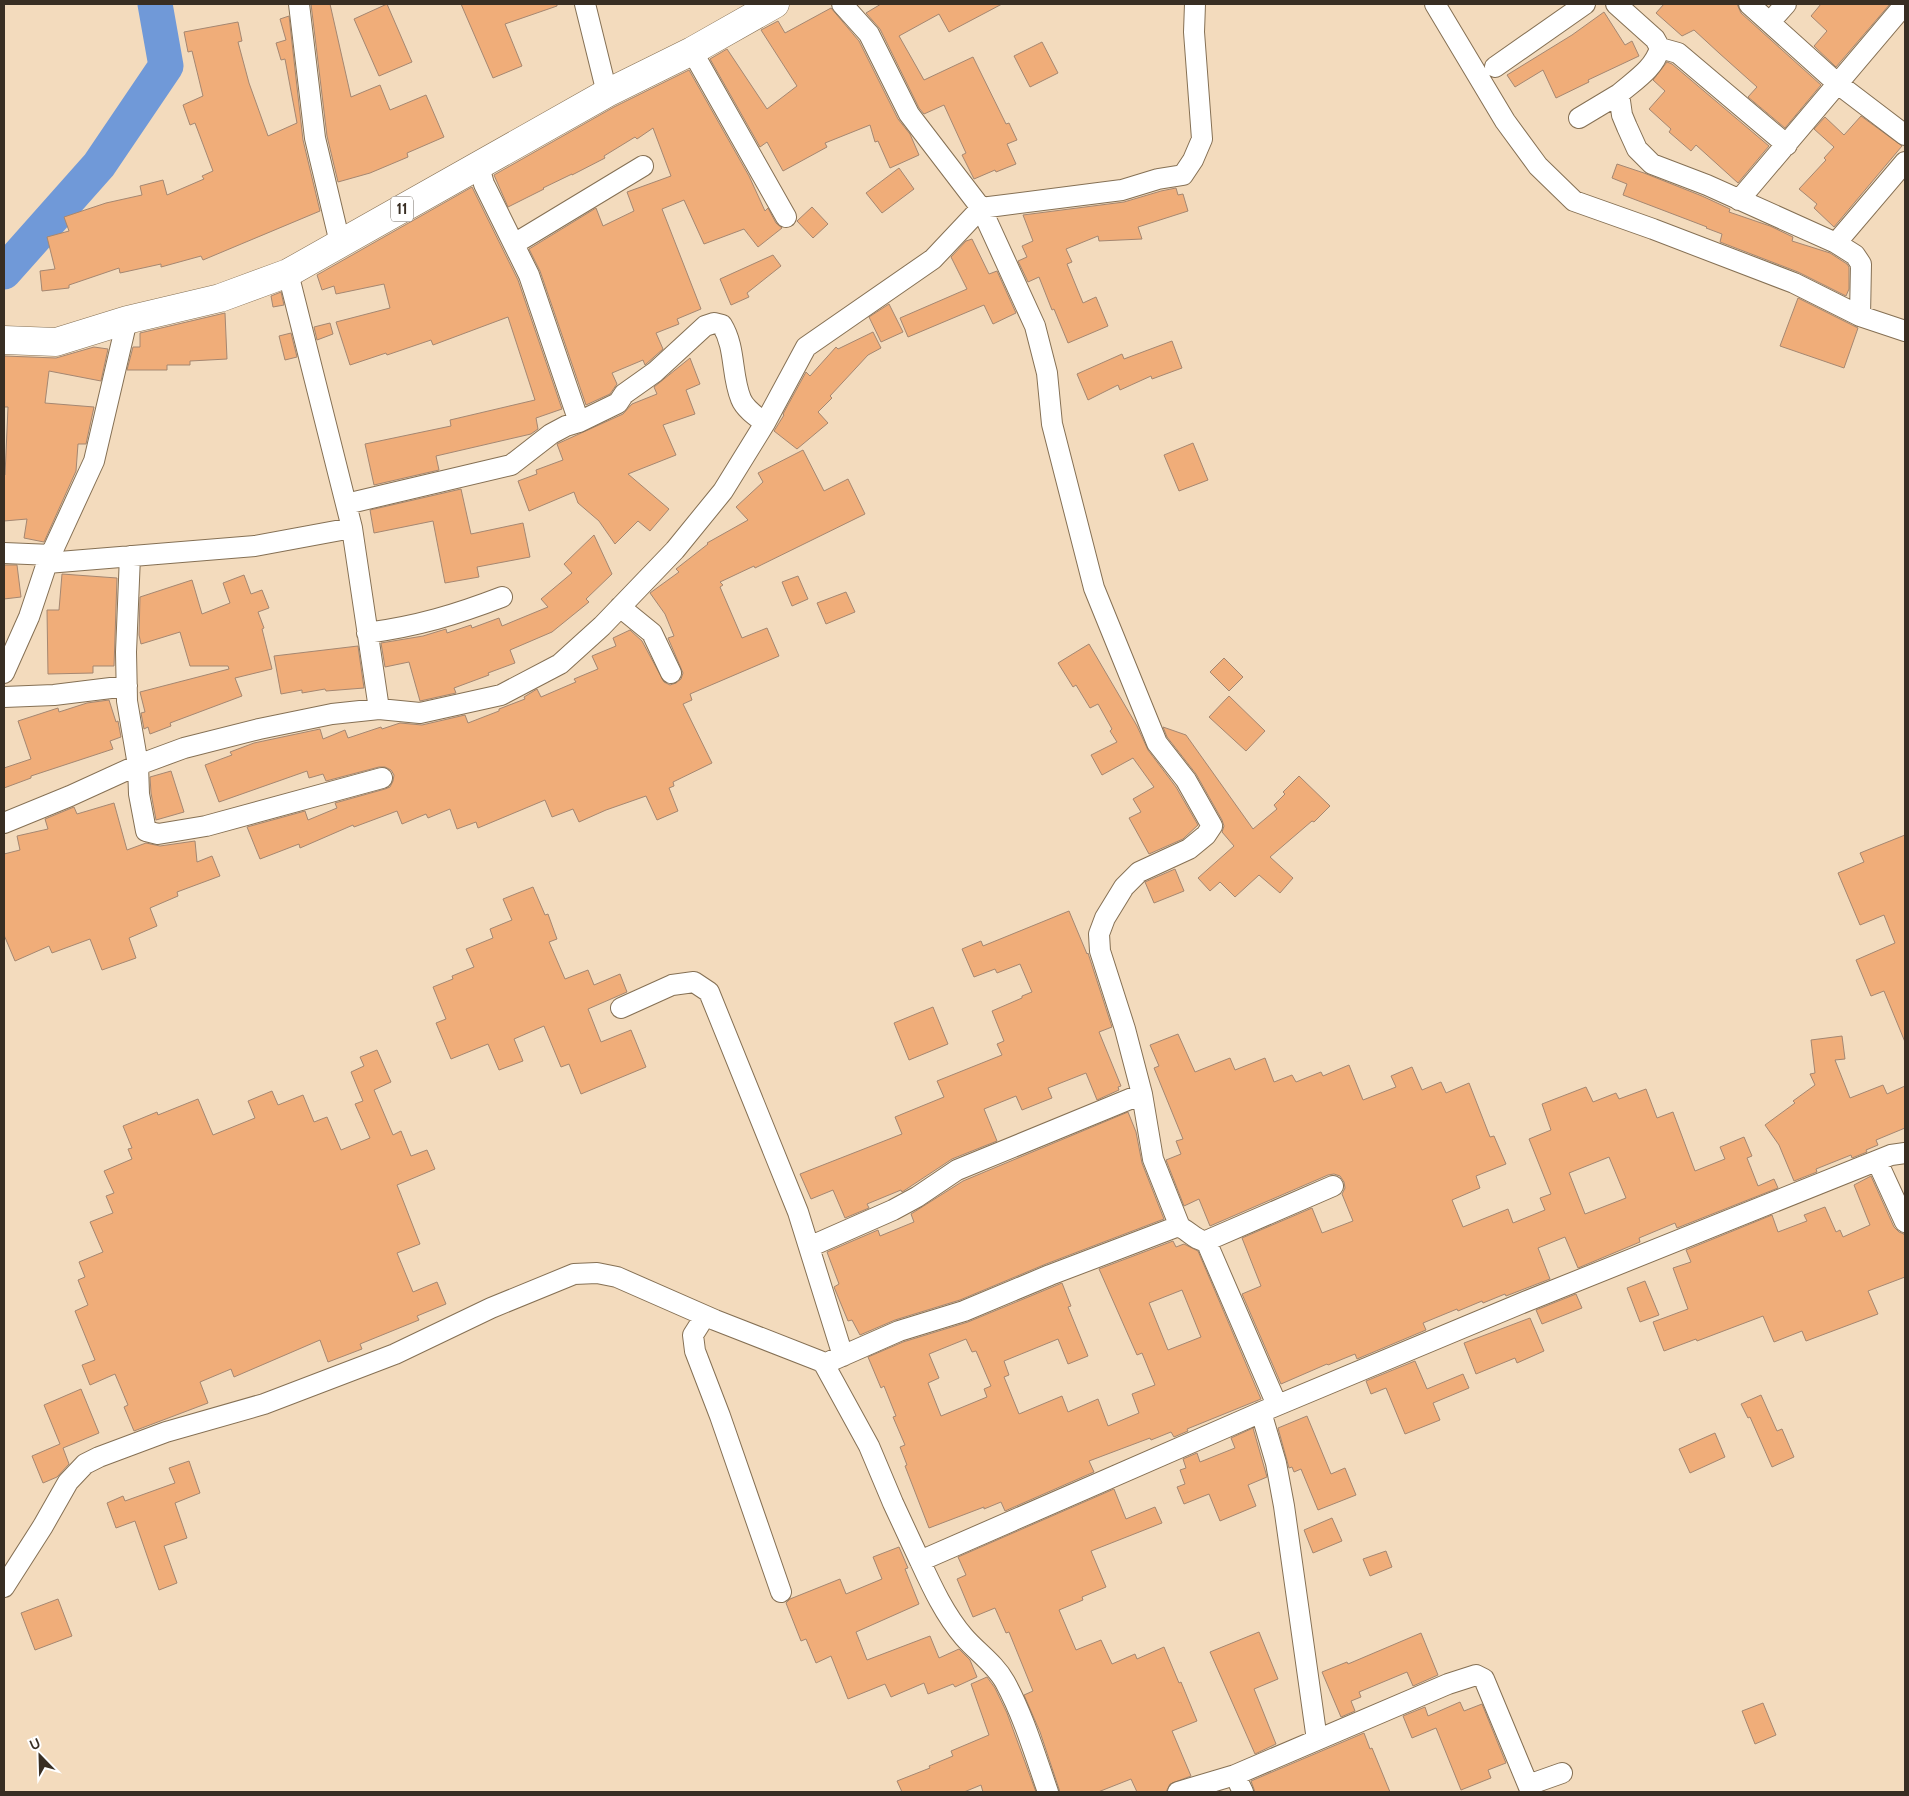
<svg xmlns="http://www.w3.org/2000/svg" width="1909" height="1796" font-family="Cabin,sans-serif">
<rect width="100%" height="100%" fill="#f3dbbd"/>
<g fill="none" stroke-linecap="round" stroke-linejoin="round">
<path stroke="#7099d8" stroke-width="35" d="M4,272l95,-107 67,-99 -11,-62"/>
</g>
<path fill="#f0ad79" stroke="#a58771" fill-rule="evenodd" d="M311,4h19l21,93 29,-12 10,25 36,-15 18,42 -37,16 1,4 -38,16 -32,9 -11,-46z
M387,4l25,58 -33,14 -25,-57z
M461,4h96v2l-52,18 17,42 -29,12z
M881,4h121l-53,28 -10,-18 -40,22 25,44 49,-23 33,67 3,-1 8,17 -10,4 9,20 -20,8 -1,-2 -21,9 -12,-24 4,-2 -22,-48 -20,9 -5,-6 -39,-79 -14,-16z
M1664,4h73l4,9 80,72 -36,43 -37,-31 9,-10 -38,-34 -25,-23 -12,6 -26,-23z
M1821,4h69l-54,63 -22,-21 13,-15 -16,-15z
M831,8l28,33 39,78 12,15 9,21 -29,13 -12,-27 -3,1 -5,-17 -45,18 2,4 -44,24 -16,-29 -7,5 -50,-88 17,-10 40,60 30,-23 -36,-56 17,-9 7,12z
M1604,12l21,33 7,-4 7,15 -51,24 1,2 -33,16 -13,-28 -28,17 -8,-12 65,-40z
M289,16l14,124 17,71 -117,49 -2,-4 -40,11v-3l-41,9 -1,-5 -50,17v3l-27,3 -2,-20 15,-2 -8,-32 22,-6 -5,-14 42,-14 36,-8 -2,-9 23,-6 4,15 37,-16 -2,-3 11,-5 -18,-48 -5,2 -7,-20 20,-9 -11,-45 -4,1 -4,-20 54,-10 4,19 -4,1 11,41 19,53 29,-13 -12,-64 -4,1 -5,-17 10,-3 -6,-21z
M1042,42l16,31 -28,14 -16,-31z
M1667,62l5,2 97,82 -31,37 -42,-38 -5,6 -22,-19 2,-3 -22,-20 16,-18 -12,-11z
M689,70l60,106 16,35 3,-3 8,15 6,5 -24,19 -14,-18 -40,15 -20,-44 -22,9 39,100 -24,10 2,5 -23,9 7,16 -18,16 -2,-5 -31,13 5,11 -7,10 -24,11 -46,-134 -11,-22 67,-41 7,18 31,-15 -7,-19 44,-16 -18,-48 -16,11 -2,-2 -31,19 1,2 -33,17v-1l-29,14 1,1 -36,18 -14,-32 120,-68z
M1861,116l41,30 -68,81 -20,-19 3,-4 -18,-15 27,-29 -2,-2 10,-11 -20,-18 11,-12 19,18z
M1617,164l27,9 58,23 28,13 -1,3 41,14 23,11 -1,4 38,12 17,11 2,3v22l-3,7 -48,-24 -78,-30 2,-8 -16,-6 1,-1 -84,-32 4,-11 -15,-6z
M899,168l15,21 -32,24 -16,-20z
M472,187l46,93 44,129 -26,9 2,11 -7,5 -95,22 3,14 -65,15 -9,-41 86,-18 -1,-6 85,-20 -27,-83 -75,28 -2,-5 -44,15 -1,-2 -36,12 -14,-43 54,-14 -6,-24 -48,10 -2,-8 -12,4 -5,-15z
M1176,188l2,7 5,-1 5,17 -50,16 4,12 -43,2 -1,-5 -32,13 6,13 -5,2 16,39 13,-6 12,29 -40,17 -14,-34 -2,1 -13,-33 -11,5 -10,-21 9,-4 -5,-11 11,-5 -10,-26 101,-13 37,-11z
M812,207l16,17 -15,14 -16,-17z
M972,239l17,35 8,-3 19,42 -23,11 -9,-19 -76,32 -8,-19 67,-29 -16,-32 15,-16z
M773,255l8,11 -34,27 2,4 -18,8 -11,-26z
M281,292l3,13 -11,2 -2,-11z
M1798,298l60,30 -14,40 -64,-22z
M889,304l14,28 -22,10 -12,-25z
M225,313l2,46 -37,2v4h-23v5h-40l6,-23h7v-14z
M330,323l3,11 -16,6 -3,-13z
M873,332l8,16 -13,7 -38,41 2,2 -14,14 10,11 -31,26 -23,-18 10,-16 -1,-1 23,-42 4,4 26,-29 2,2z
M291,333l6,24 -12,3 -6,-24z
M1172,341l10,27 -30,11 -1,-3 -31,14 -2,-5 -30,15 -11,-26 45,-20 2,5z
M94,347l14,2 -7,32 -52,-10 -4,32 49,4 -8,37h-8l-2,27 -32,71 -20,-4 3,-19 -23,2v-46h1l3,-68h-4v-51l52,2z
M690,358l10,26 -14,6 9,24 -32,11 13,30 -48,19 41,35 -19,22 -12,-10 -23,23 -16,-23 -21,-18 -4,-11 -45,19 -11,-30 19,-7 -1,-4 27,-10 -6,-16 66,-30 9,-10 25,-10 -3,-7z
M1193,443l15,37 -29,11 -15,-36z
M803,450l21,41 24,-12 17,35 -110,54 -1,-2 -34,16 3,3 -3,2 22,51 25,-10 12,28 -89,38 2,6 -9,4 29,59 -39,19 1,4 -5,2 9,23 -21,9 -11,-24 -40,14 -27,12 -6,-13 -21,8 -7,-17 -67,28 -2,-6 -19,7 -7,-20 -22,9 -2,-4 -24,10 -5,-13 -43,16 -1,-2 -53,23 -1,-4 -39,15 -13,-32 58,-16 3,9 29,-12 -2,-5 50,-14 5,-2 3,-6 1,-6 -3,-5 -6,-3h-6l-53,14 -3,-7 -14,4 -2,-7 -88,31 -14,-37 27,-10 -2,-3 24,-9 66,-14 3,10 22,-9 3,8 33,-11 1,2 18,-6 22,2 43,-10 3,8 31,-12v-2l26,-10 -1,-2 13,-8 4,8 35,-15 -2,-3 24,-10 -6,-13 24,-10 -3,-8 17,-8 12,11 22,41 6,3 6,-2 5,-4 2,-6 -15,-35 6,-2 -9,-22 -15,-21 29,-21 -3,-3 32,-25 -1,-1 41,-23 -12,-13 27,-25 -5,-9z
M461,489l10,45 52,-11 7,34 -53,10 2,10 -34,6 -12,-62 -59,12 -4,-23z
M594,535l18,39 -26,25 3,3 -37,30 -42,18 5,13 -27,10 1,2 -35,13 2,5 -36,8 -11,-39 -24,5 -4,-24 42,-7 23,-7 1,4 24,-8 1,3 27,-10 3,8 46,-19 -7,-8 31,-26 -8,-9z
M4,565h13l4,32 -17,2z
M62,574l55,4 -3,88h-21v7l-45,1 -1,-64h12z
M244,575l7,19 11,-4 7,18 -11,4 6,16 -2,1 10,40 -37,9 7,18 -72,27 1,3 -21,8 -2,-7 -4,2 -3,-16 4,-1 -5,-20 89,-23 -1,-3h-38l-10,-34 -39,12 -2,-9 1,-38 52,-17 10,34 28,-11 -7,-20z
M798,576l10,23 -16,7 -10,-24z
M846,592l9,20 -29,12 -9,-21z
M1089,644l48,82 11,24 28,37 22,38 -15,14 -34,15 -20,-36 12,-6 -8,-13 21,-12 -21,-29 -31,17 -11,-20 26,-13 -7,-11 2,-2 -14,-25 -8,4 -14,-23 -3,2 -15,-24z
M358,646l6,42 -38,3 -1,-2 -23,4v-3l-21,4 -7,-38z
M1224,658l19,19 -14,14 -19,-19z
M1229,696l36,35 -19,20 -37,-34z
M109,700l7,22 2,-1 3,16 -11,4 3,8 -82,27v2l-27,10v-20l27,-9 -13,-38 40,-13 1,4 28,-9z
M1163,727l23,8 67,94 24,-20 -3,-4 11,-11 -2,-2 16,-16 31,30 -16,16 -2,-1 -42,36 23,21 -13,15 -21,-18 -24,22 -15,-15 -10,9 -12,-13 36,-32 -12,-14 2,-6 -2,-6 -26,-46 -29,-37z
M171,771l13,41 -28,8 -5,-27 -1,-16z
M114,803l13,47 19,-7 14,3 35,-5 2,21 15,-6 8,20 -43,16 1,4 -28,12 7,18 -28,12 7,20 -34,12 -12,-31 -38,14 -3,-7 -34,15 -11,-26v-81l16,-4 -3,-14 31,-7 -3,-10 29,-12 3,7z
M1905,835v207l-21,-51 -13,5 -15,-36 39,-17 -11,-28 -24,10 -22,-52 26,-11 -4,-9z
M1175,869l9,22 -30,12 -9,-21z
M533,887l12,28 3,-1 9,25 -8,3 16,37 23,-9 6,15 26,-11 7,18 -39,17 13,33 30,-12 15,37 -65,27 -12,-30 -8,3 -17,-41 -30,13 9,22 -24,9 -11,-26 -37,15 -15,-36 10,-4 -13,-32 20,-8 -1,-3 22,-9 -8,-18 27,-11 -3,-9 22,-9 -9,-21z
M1069,911l18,43 1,-1 24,74 -13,5 22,54 -3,1 1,3 -22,10 -11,-27 -38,15 4,10 -30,12 -6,-14 -32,13 13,32 -45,18 -50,33 -1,-2 -34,14 2,4 -24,10 -12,-28 -22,9 -11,-25 102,-40 -7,-17 49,-20 -7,-16 65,-26 -5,-11 7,-3 -12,-30 30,-13v-2l10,-4 -12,-28 -23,9 -2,-4 -21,8 -12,-28 19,-8 2,5z
M933,1007l15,37 -39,16 -15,-37z
M1178,1034l17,38 35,-14 5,12 30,-12 9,24 18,-7 4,7 25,-10 2,4 26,-11 14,35 33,-13 -5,-11 21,-9 10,23 19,-8 5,11 23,-10 21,54 4,-1 12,28 -30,12 4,12 -28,12 11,27 45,-18 5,14 32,-13 -5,-12 11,-4 -22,-55 22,-9 -9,-26 44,-17 7,15 23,-9 3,6 27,-10 11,29 16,-6 22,59 30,-12 -5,-12 24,-10 8,19 -5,2 11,28 16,-7 4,9 -101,40 -2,-5 -36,15 1,4 -62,26 -13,-31 -27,11 12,31 -44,17 -1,-2 -22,9 -1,-2 -24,10 -1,-2 -34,14 3,7 -69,29 -2,-5 -27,11 -1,-1 -46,20 -39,-90 19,-8 -19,-48 70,-30 10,25 31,-12 -11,-27 3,-6 -1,-6 -4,-6 -6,-2 -6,1 -118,51 -11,-27 -15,7 -18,-46 15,-6 -5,-13 7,-2 -29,-71 5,-2 -9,-21zM1609,1157l17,41 -41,16 -16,-41z
M1842,1036l3,23 -10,1 15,38 33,-13 4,9 18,-8v42l-29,12 2,5 -12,5 1,2 -15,6 -1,-3 -35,14 1,3 -23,9 -15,-36 -14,-20 30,-22 -2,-2 22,-16 -5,-11 5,-1 -4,-33z
M377,1050l14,32 -17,8 19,45 8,-4 10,25 16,-6 8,19 -38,16 23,59 -23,9 16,39 24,-10 9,22 -29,12 2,4 -59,24 2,5 -34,13 -8,-22 -86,37 -3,-8 -31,13 8,21 -74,28 -10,-24 4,-2 -13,-31 -25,11 -8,-20 13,-5 -20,-49 13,-6 -10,-25 7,-3 -6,-15 24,-10 -13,-30 23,-9 -7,-17 8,-3 -10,-22 28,-12 -4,-10 4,-1 -9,-22 34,-14 1,3 40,-16 15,36 42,-17 -7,-17 24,-10 6,14 25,-10 11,27 13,-5 14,33 29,-12 -15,-34 8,-3 -12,-29 13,-6 -4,-9z
M1128,1112l8,20 6,31 22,56 -118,45 -86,36 -65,20 -35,15 -8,-15 -4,1 -14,-34 5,-3 -12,-32 51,-22 2,6 34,-14 -3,-8 52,-33z
M1871,1176l23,51 5,5 5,2 1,3v40l-37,14 10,23 -72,27 -4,-10 -28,11 -11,-26 -66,25 -1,-2 -32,12 -11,-29 35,-13 -15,-41 18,-6 -5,-12 86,-35 6,17 29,-11 -3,-6 21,-8 11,25 4,-2 3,7 27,-12 -16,-40z
M1173,1241l3,6 8,-3 14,7 63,148 -74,30 1,2 -14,6 -3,-5 -20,8 -1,-2 -61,23 5,11 -89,39 -4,-9 -17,7v-2l-55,21 -24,-62 2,-1 -7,-18 5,-2 -12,-28 3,-1 -12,-30 -3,2 -13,-31 35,-15 65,-20 94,-39 9,23 -3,1 20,49 -20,8 -10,-25 -54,22 5,14 -5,2 15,37 43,-18 6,16 30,-13 10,27 31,-13 -7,-19 23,-9 -13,-32 -5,2 -38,-86zM1182,1290l19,47 -33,13 -19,-47zM966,1339l6,13 4,-1 15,35 -7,3 3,8 -46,19 -13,-33 11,-5 -10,-24z
M1645,1281l14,34 -19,7 -13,-34z
M1576,1294l6,14 -40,16 -6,-14z
M1530,1318l14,33 -27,12 -2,-5 -39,16 -12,-31z
M1415,1361l12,28 36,-15 6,14 -36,15 7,17 -35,14 -19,-46 -15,6 -5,-13z
M81,1389l18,44 -36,15 6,16 -12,13 -14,6 -11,-27 28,-12 -16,-39z
M1761,1395l16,36 5,-2 12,28 -22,10 -22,-50 -2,1 -7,-14z
M1307,1416l24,58 14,-6 11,27 -38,15 -17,-41 -7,3 -2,-5 -3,1 -11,-40z
M1253,1428l14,49 -19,8 8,21 -36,15 -11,-27 -25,10 -7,-17 8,-3 -5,-14 6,-2 -3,-9 14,-6 3,9 35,-14 -4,-10z
M1715,1433l10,24 -35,16 -11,-24z
M189,1461l11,32 -25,10 12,35 -23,8 13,37 -18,7 -24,-69 -19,7 -9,-25 16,-7 2,5 50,-18 -6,-15z
M1114,1489l12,30 29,-12 7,16 -71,28 15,36 -24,10 1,3 -24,10 17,40 25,-10 11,24 23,-10 2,5 27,-12 15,36 2,-1 16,39 -25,10 19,45 -21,8 -4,8h-29l-6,-13 -33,13h-38l-20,-60 -16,-37 9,-4 -24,-59 -3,1 -11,-25 -22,9 -16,-38 9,-4 -8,-18z
M1332,1518l10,23 -29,12 -9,-23z
M899,1547l9,21 -3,1 14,35 -63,28 11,28 63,-24 9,22 20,-9 11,11 7,17 -22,10 -2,-3 -25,10 -4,-11 -33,14 -6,-13 -37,15 -17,-43 -15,7 -10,-24 -5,2 -15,-38 4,-4 50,-20 6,15 36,-15 -9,-22z
M1386,1551l6,16 -22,9 -7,-17z
M58,1599l14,37 -37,14 -14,-37z
M1259,1632l19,47 -24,10 22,55 -21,10 -45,-102z
M1421,1633l17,42 -25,11 -6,-14 -48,20 2,5 -10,4 4,10 -14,6 -19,-45 25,-10 1,2z
M987,1677l8,11 12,25 29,79h-53l-2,-7 -17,7h-62l-5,-11 33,-13 -1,-2 24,-10 -2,-5 38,-16 -18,-51z
M1460,1702l4,9 18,-7 24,59 -18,7 3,8 -30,12 -25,-62 -24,10 -9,-22 22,-9 3,9z
M1763,1703l13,32 -21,9 -13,-33z
M1364,1733l6,16 2,-1 18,44h-135l-4,-11z"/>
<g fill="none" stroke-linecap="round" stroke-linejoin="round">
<defs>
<path id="minor" d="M299,4l16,134 25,105
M585,4l22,89
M842,4l27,30 40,80 72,94 54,118 12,47 5,51 42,164 63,155 29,37 26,46 -6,9 -17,14 -50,23 -15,15 -19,31 -6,16 1,17 25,78 17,65 11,65 27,68
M1435,4l70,117 33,45 36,35 79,28 141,54 66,33 45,15
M1616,4l39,35 5,9c-6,21 -25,32 -41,46l3,21 5,12 10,22 15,15 55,21 129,58
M1749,4l89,80 67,51
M1770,22l16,-18
M1660,48l18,5 109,92
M692,51l94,166
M1495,67l90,-63
M1579,118l40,-24
M479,167l5,17 45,91 50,147
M1739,200l166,-196
M514,244l129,-78
M288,273l64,255 27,181
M1860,316l1,-52 -6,-9 -19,-12 69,-81
M346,504l165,-39 40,-31 15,-8 13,-4 39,-19 6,-9 31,-22 50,-46 9,-3 8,2c14,23 9,50 19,74 4,10 16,18 24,24
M4,553l48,2
M130,556l-4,96 1,49 11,64 1,29 7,37 12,3 48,-8 176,-48
M47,563l208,-17 97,-18
M620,607l32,26 19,40
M367,633c51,-7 88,-18 135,-36
M4,673l25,-56 18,-54 47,-102 33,-141
M4,697l50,-2 73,-9
M4,823l66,-27 68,-31 46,-17 75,-19 73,-15 47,-5 41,4 81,-18 59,-31 42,-38 73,-76 48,-59 42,-68 41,-76 127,-88 48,-51 141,-18 36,-11 25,-4 10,-15 9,-21 -8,-107 1,-28
M621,1008l51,-23 22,-3 15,10 89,220 45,144
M1877,1161l28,61
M1206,1241l71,164
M809,1247l84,-37 24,-13 40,-27 185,-76
M705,1316l-12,19 2,16 25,65 61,176
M824,1364l75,-33 65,-20 86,-36 126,-48c10,-1 18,14 30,14l127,-55
M1261,1412l15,51 8,43 33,234
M920,1561c12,26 25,54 44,76 13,15 31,27 41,45 19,35 30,73 43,110
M4,1587l39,-61 25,-44 17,-18 14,-7 67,-25 98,-28 131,-50 96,-46 83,-34 23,-1 20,4 98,43 105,41 4,3 45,82 24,57 27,58 346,-151 261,-109 364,-146 14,-2
M1235,1775l213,-91 28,-9 8,4 47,113
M1528,1785l34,-12
M1178,1792l57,-17 8,17"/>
<path id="highway" d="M4,340l52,2 71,-22 93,-22 68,-25 319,-180 85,-42 83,-47"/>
</defs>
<use href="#minor" stroke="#857054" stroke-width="22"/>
<use href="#highway" stroke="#857054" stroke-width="29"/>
<use href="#minor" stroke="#fff" stroke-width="20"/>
<use href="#highway" stroke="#fff" stroke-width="28"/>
</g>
<g text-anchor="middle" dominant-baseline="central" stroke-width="5" stroke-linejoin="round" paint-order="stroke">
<rect fill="#fff" stroke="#746d65" stroke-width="1" x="391" y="196.5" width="22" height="25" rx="4"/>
<g font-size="15" font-weight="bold" fill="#382e23">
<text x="402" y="209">11</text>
</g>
</g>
<rect width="1909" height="1796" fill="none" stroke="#382e23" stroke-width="10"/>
<g transform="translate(40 1756) rotate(337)" stroke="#ffffff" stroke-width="4" paint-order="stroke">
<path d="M0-4L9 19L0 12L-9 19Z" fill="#382e23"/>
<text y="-8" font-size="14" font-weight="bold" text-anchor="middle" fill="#382e23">U</text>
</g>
</svg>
